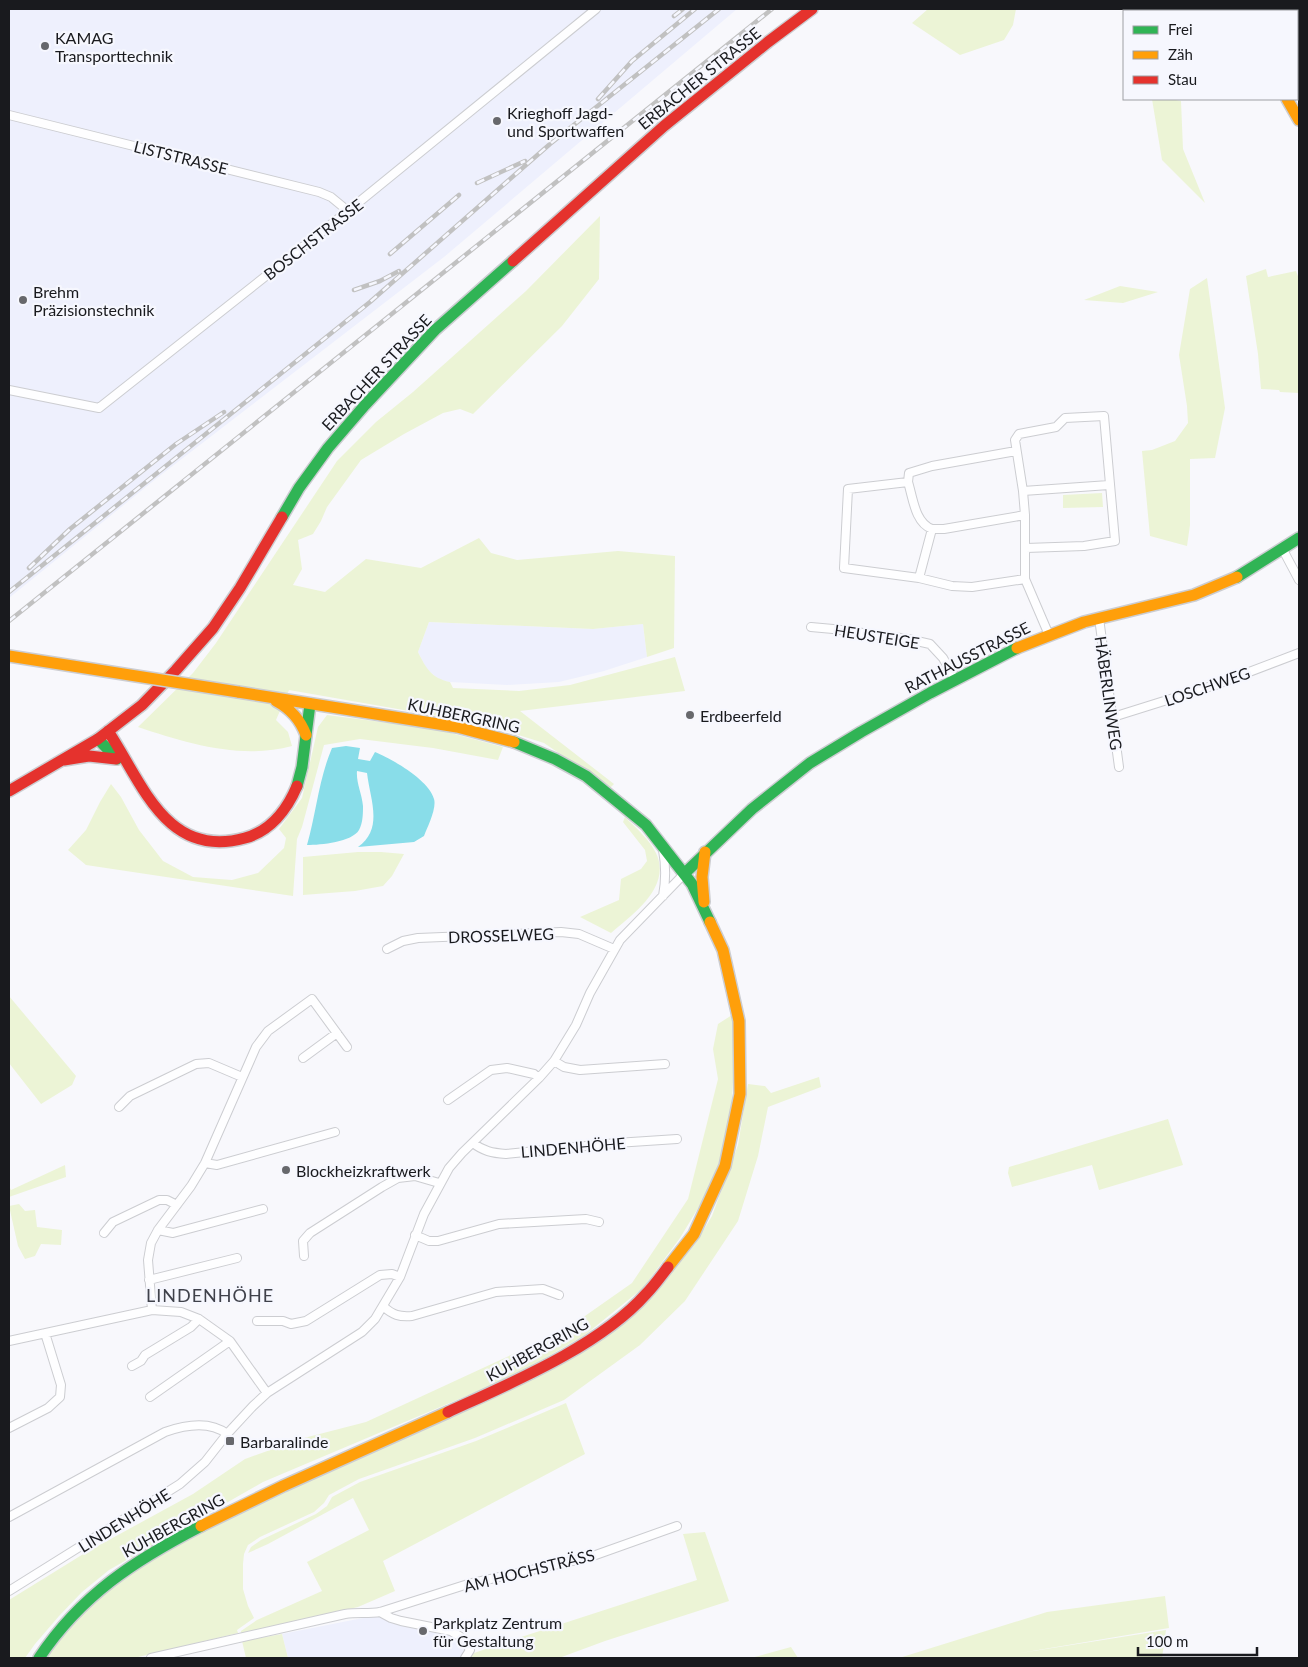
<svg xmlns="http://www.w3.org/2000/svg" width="1308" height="1667" font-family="Lato,sans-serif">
<rect width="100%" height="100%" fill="#f8f8fc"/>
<path fill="#eef0fd" d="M9,9h728l-293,248 -287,221 -148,120z
M429,622l164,7 50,-5 4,33 -43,14 -45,11 -52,3 -57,-3 -11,-2 -13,-12 -8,-16z
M378,1615l12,7 59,13 13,6 4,9 -5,8h-173l-6,-24z"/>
<path fill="#ecf4d6" d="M928,9h88l-3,16 -9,15 -44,15 -48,-32z
M1152,99h18l11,2 2,48 22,54 -43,-43z
M600,216l-1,63 -37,47 -89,88 -13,-5 -17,4 -39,21 -43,26 -34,47 -6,14 -8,13 -15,6 4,29 -9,16 32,7 41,-33 55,9 58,-30 12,15 26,7 101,-9 57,5 -1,92 -27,9 -4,-33 -50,5 -164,-7 -11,30c8,16 13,26 32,30l3,6 66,3 51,-6 105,-28 10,34 -165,20 94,73 -4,4 -66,-45 -38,-12 -34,-9 -183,-32 -13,30 12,12 4,14c-50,14 -107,-3 -154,-19l55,-54 23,-30 121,-182 39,-39 37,-30 113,-101z
M1266,269l2,8 28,-6 3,8v114l-19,-1 -1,-2 -18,-1 -3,-35 -12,-78z
M1207,278l18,130 -10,50 -25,1v66l-3,21 -37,-10 -8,-85 10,-1 23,-9 13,-18 -1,-17 -8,-51 11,-66z
M1120,286l38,6 -35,11 -39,-3z
M1102,493l1,14 -40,1v-13z
M327,715l109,14 67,18 -5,13 -65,-12 -73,-9 -36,6 -22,82 -5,12 -4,57 -207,-31 -18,-15 18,-20 14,-28 11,-18 10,13 18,33 24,31 30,16 39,3 26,-7 26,-25 2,-10 -7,-9 23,-31 16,-71z
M625,817c11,11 24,22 31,36 16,34 -23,61 -45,80l-31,-16 39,-17 2,-21 20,-10 6,-8 -2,-11 -22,-28z
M358,852h23l23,2 -12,22 -9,10 -28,5 -52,4v-38z
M9,996l67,80 -4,9 -31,19 -32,-41z
M732,1015l2,49 -3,53 -7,36 -12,32 -32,53 -37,50 -58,47 -67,39 -255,108 -154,88 -27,22 -23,24 -24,28 -10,14h-16v-58l76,-47 108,-59 52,-35 59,-21 62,-16 199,-92 67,-47 56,-84 30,-120 -5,-30 5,-25z
M819,1077l2,10 -53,20 -10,49 -20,65 -53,80 -45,44 -76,55 -89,38 -116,41 -30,16 -5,8 -10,9 -54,25 -12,8 -4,9 -1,10v25l5,17 6,12 -17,12 1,3 -104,25h-88l33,-41 42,-38 46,-30 86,-43 247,-113 141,-85 54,-64 17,-28 26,-71 10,-61 17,2 6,7z
M1168,1119l15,46 -84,25 -7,-25 -80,22 -4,-14 1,-6z
M65,1165l1,12 -57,20v-11l2,4z
M19,1204l6,7 10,-1 2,17 25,3 -1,15 -20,-1 -6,12 -10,3 -7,-13 -9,-40z
M566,1403l19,51 -202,107 12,30 -37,16 -117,27v-3l16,-11 65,-29 -15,-29 62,-32 -16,-32 -85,46 -20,9 3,-6 10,-7 55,-26 11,-8 5,-9 28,-15 116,-41z
M705,1532l24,69 -124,40 -46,17h-91l6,-5 38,-13 185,-60 -14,-46z
M1165,1596l4,32 -155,26 152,-24 -4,28h-263l148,-46z
M282,1634l6,24h-42l-4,-17z
M791,1647l7,11h-47z"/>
<path fill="#89dde9" d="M346,746l14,2 -2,11 12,2 5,-9c17,7 54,28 59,47 3,9 -7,29 -10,37l-10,6 -56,5c26,-18 12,-48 9,-74l-10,-2c-1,12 5,23 6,35 0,7 0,17 -4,24 -7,12 -38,15 -52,15 9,-31 12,-67 25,-97z"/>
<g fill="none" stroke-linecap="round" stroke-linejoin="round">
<defs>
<path id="street" d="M9,115l310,77 12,5 17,14
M9,390l90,18 249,-197 248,-202
M1016,451l-84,15 -23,7 -1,9 -60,7 -4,79 75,10 33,8 20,1 53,-8
M908,482c5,16 7,41 24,47l-13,49
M1023,491l86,-6
M932,529h12l81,-14
M1026,548l58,-2 31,-5 -11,-125 -39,2 -9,9 -37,7 -4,6 8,51 2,24v64l24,56
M1282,548l17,32
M1099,618l20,149
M811,627l22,2 75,10 22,5 13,14 12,22
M1113,717l102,-32 84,-32
M663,896c3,-16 3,-30 0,-46
M387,949l16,-8 15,-3 143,-6 18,2 35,15
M303,1058l34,-25
M554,1061l10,6 16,3 85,-6
M448,1100l43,-30 16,-2 27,6 5,4
M119,1107l11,-11 66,-32 13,-1 33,14
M473,1143c10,8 19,10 33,11l110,-11 61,-4
M205,1163l12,2 118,-33
M158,1230l15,3 90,-24
M104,1233l9,-11 46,-22h8l10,5
M415,1235l14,6h9l61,-17 87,-5 13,3
M304,1256l-1,-15 7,-8 72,-46 16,-9 17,-2 24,7
M149,1280l88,-22
M384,1307c9,8 15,10 28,9l84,-24 47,-3 16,6
M152,1310l-4,-50 3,-17 7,-13 33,-44 14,-23 51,-116 12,-16 44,-32 35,48
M257,1321h26l8,3 15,-3 74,-46 12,-1 8,3
M9,1341l143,-31 29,2 18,7 31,22 37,52
M132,1366l9,-5 4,-6 46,-28 8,-8
M150,1397l80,-56
M9,1428l39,-20 12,-11 1,-12 -16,-52
M9,1517l156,-85c20,-7 44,-12 62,2
M9,1591l171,-107 25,-22 22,-28 26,-28 14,-13 95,-61 13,-13 25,-42 24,-63 25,-46 13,-15 77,-75 15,-17 22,-36 14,-32 30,-53 65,-67
M380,1612l11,6 10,3 50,10 13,8 6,11 -5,8
M151,1658l194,-44c12,-2 23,0 35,-2l88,-28 122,-27 87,-31"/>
<path id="fast" d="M282,517l17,-29 29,-40 37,-43 70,-75 78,-69
M1237,577l62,-39
M98,739l19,20
M514,742l41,17 31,17 60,49 46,59 18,38
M297,786l5,-19 8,-63
M685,873l67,-64 58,-46 51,-31 69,-39 87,-45
M39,1658c42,-63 96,-98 162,-132"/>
<path id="slow" d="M1287,99l12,21
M1017,648l67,-26 110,-27 43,-18
M238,692l219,35 57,15
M276,701c15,8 24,18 30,34
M704,902l-2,-25 3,-25
M668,1267l26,-33 31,-68 15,-72 -1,-73 -16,-71 -13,-28
M201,1526l82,-40 165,-74"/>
<path id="jam" d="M1233,9l1,2
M513,261l151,-135 104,-84 44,-33
M108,731c34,51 58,129 137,107 25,-7 42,-28 52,-52
M64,760l25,-4 27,3
M9,791l89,-52 44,-34 34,-35 37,-42 27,-40 42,-71
M448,1412c63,-29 152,-66 198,-118 8,-8 15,-18 22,-27"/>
</defs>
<use href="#street" stroke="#cccdd1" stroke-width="10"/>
<use href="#fast" stroke="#cccdd1" stroke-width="14"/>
<use href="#slow" stroke="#cccdd1" stroke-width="14"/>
<use href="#jam" stroke="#cccdd1" stroke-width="14"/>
<use href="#street" stroke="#fefeff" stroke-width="8"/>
<use href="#fast" stroke="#30b455" stroke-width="11"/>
<use href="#slow" stroke="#ff9f0a" stroke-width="11"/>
<use href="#jam" stroke="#e5322d" stroke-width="11"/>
<defs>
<path id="rail" d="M674,16l9,-7
M598,99l34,-38 63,-52
M477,183l48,-22
M390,254l69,-59
M354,290l26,-9 19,-10
M29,568l41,-39 106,-85 48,-32
M9,592l361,-290 180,-158 169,-135
M9,621l763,-612"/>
</defs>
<use href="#rail" stroke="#c1c1c1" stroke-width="4.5"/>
<use href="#rail" stroke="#f6f7fe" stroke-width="2.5" stroke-dasharray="8" stroke-linecap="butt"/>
<defs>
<path id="slow-bridge" d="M9,656l229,36"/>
</defs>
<use href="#slow-bridge" stroke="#cccdd1" stroke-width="14" stroke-linecap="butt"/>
<use href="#slow-bridge" stroke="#ff9f0a" stroke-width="11"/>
</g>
<g fill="#67686c" stroke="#f6f7fe" stroke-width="2">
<circle cx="45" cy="46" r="5"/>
<circle cx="497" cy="121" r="5"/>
<circle cx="23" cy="300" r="5"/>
<circle cx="690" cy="715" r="5"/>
<circle cx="286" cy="1170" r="5"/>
<rect x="225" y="1436" width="10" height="10" rx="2.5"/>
<circle cx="423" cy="1631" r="5"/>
</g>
<g text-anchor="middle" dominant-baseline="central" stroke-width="4.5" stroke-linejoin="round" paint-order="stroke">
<g font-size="16" fill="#191a1e" stroke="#f6f7fe" text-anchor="start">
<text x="55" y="37">KAMAG<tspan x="55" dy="18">Transporttechnik</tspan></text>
<text x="507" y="112">Krieghoff Jagd-<tspan x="507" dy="18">und Sportwaffen</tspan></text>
<text x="33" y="291">Brehm<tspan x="33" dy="18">Präzisionstechnik</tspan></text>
<text x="700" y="715">Erdbeerfeld</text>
<text x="296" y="1170">Blockheizkraftwerk</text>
<text x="240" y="1441">Barbaralinde</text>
<text x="433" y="1622">Parkplatz Zentrum<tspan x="433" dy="18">für Gestaltung</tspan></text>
</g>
<g font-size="16" fill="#191a1e" stroke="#f6f7fe">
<text transform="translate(699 78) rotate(-39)">ERBACHER STRASSE</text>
<text transform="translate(181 157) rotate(14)">LISTSTRASSE</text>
<text transform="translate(313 239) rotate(-38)">BOSCHSTRASSE</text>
<text transform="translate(376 372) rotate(-47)">ERBACHER STRASSE</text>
<text transform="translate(877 636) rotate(9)">HEUSTEIGE</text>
<text transform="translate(967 657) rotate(-27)">RATHAUSSTRASSE</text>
<text transform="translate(1207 686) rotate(-19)">LOSCHWEG</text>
<text transform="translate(1109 693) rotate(82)">HÄBERLINWEG</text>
<text transform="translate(464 715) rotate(12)">KUHBERGRING</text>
<text transform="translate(501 935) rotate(-2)">DROSSELWEG</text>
<text transform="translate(573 1147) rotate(-5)">LINDENHÖHE</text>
<text transform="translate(537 1349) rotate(-29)">KUHBERGRING</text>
<text transform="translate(124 1520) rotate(-32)">LINDENHÖHE</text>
<text transform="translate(173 1525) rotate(-29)">KUHBERGRING</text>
<text transform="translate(529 1570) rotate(-14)">AM HOCHSTRÄSS</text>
</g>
<g font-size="18" letter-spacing="1" fill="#3f414a" stroke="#f6f7fe">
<text x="210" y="1295">LINDENHÖHE</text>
</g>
</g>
<rect width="1308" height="1667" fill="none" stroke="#191a1e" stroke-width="20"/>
<rect x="1123" y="10" width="175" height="90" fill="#f6f7fe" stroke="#9e9fa4"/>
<rect x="1133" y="26" width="25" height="8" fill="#30b455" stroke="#9e9fa4"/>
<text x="1168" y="35" font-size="15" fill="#191a1e">Frei</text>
<rect x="1133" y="51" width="25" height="8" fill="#ff9f0a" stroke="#9e9fa4"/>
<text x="1168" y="60" font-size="15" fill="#191a1e">Zäh</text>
<rect x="1133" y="76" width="25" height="8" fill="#e5322d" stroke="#9e9fa4"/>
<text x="1168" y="85" font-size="15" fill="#191a1e">Stau</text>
<path d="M1138 1647v8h119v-8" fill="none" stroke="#191a1e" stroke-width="2.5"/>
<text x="1146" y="1647" font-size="15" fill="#191a1e" stroke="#f6f7fe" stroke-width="4" paint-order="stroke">100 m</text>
</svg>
